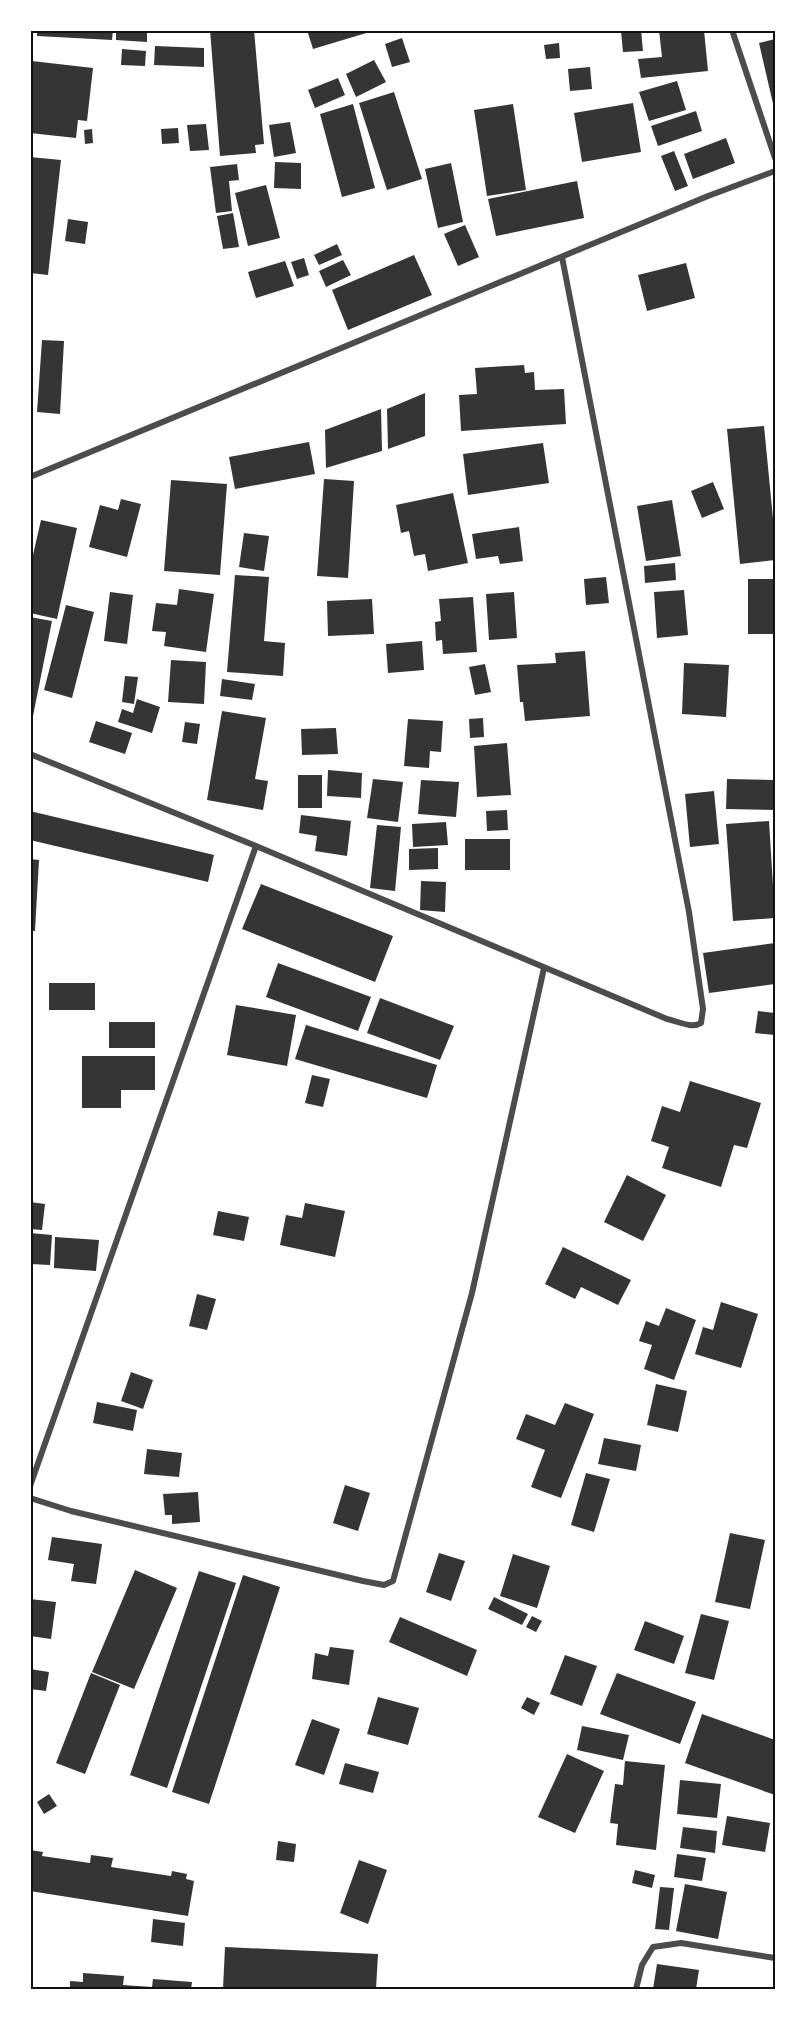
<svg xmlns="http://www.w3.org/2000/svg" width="805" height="2019" font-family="Rubik,sans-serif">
<rect width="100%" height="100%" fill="#fff"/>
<path fill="#353535" d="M37,30h76l-1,10 -75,-4z
M116,30h31v12l-31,-2z
M210,30h44l10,114 -9,1 1,8 -36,3z
M307,30h66v1l-60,18z
M641,30l2,21 -20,1 -2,-21z
M659,30h45l4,41 -67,7 -3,-19 24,-2z
M402,38l8,24 -18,5 -7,-23z
M775,39v69h-1l-15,-65z
M559,43l1,15 -14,1 -2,-14z
M155,46l49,2v19l-50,-2z
M122,49l24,2 -1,15 -24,-1z
M374,60l12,22 -30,15 -10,-23z
M32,61l61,7 -6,53 -9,-1 -2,18 -46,-5v-53z
M590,67l2,22 -22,2 -2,-22z
M338,78l7,17 -30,13 -7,-18z
M677,81l9,29 -37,11 -10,-29z
M394,92l28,87 -35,11 -28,-87z
M633,103l8,49 -59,10 -8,-49z
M353,104l22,84 -33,9 -22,-83z
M513,104l13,86 -39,6 -13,-86z
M696,111l6,20 -44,15 -7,-20z
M290,122l6,31 -22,4 -5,-32z
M206,124l3,26 -19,1 -3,-26z
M178,128l1,15 -17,1 -1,-15z
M92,129l1,14 -8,1 -1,-14z
M726,138l9,25 -42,16 -9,-25z
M674,151l14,35 -13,5 -14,-35z
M30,157l31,3 -13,115 -18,-2z
M275,162l26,1v26l-27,-1z
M451,163l12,59 -25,6 -13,-59z
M237,164l2,16 -10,1 3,30 -16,2 -6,-46z
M577,181l7,37 -88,18 -8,-37z
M266,185l14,53 -32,8 -13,-53z
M233,213l6,34 -16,2 -6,-33z
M68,219l20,3 -3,22 -20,-3z
M465,225l14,32 -21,9 -14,-32z
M337,244l5,11 -23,10 -5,-10z
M414,255l18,40 -84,35 -16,-40z
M304,258l5,17 -12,4 -6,-17z
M343,260l8,15 -25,12 -7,-16z
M285,261l9,25 -38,12 -8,-26z
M686,263l9,35 -48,13 -9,-36z
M42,340l22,1 -4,73 -23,-2z
M524,365l1,8 9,-1 1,18 29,-1 2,35 -105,7 -2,-36 18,-1 -2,-26z
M425,393v43l-37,13 -1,-40z
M381,409l1,42 -56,17 -1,-38z
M764,426l11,113v21l-35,4 -13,-135z
M309,442l6,32 -80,15 -6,-32z
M543,443l6,40 -81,12 -5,-41z
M324,479l30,2 -6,97 -31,-2z
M171,480l56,4 -7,91 -56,-4z
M713,482l11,27 -22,9 -11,-27z
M453,493l15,70 -40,8 -3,-17 -11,2 -5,-25 -8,2 -5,-28z
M121,499l20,5 -14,53 -38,-10 11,-42 18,5z
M672,500l9,56 -35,5 -9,-55z
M41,520l36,8 -20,91 -27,-6v-45z
M519,527l4,34 -23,3 -2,-8 -22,3 -4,-25z
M244,533l25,3 -5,35 -25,-4z
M675,563l1,17 -31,3 -1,-17z
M235,575l34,2 -5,64 21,2 -2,33 -56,-4z
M606,577l3,26 -23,2 -2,-26z
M748,579h27v55h-27z
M179,589l35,5 -8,58 -42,-6 2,-14 -14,-1 4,-28 21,2z
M684,590l4,45 -31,3 -3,-46z
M110,592l23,3 -6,49 -23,-3z
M514,592l3,46 -28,2 -3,-46z
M473,597l4,55 -34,2 -1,-14 -6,1 -1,-19 6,-1 -2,-22z
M372,599l2,35 -46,2 -1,-35z
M66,605l28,7 -22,86 -28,-8z
M30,617l22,4 -21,105h-1z
M422,641l2,29 -36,3 -2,-29z
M585,651l5,65 -65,5 -2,-19h-3l-3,-37 39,-2 -1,-10z
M171,660l35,2 -2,42 -36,-2z
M684,663l45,2 -3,52 -44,-3z
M485,664l6,28 -16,3 -6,-28z
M125,676l13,1 -4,27 -12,-2z
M222,679l33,5 -3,16 -32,-4z
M137,699l23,8 -8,26 -34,-11 4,-13 11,4z
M222,711l44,7 -11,61 13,2 -5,29 -56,-10z
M483,718l1,19 -14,1 -1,-19z
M408,719l35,2 -2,31 -11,-1 -1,17 -25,-2z
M96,721l36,12 -7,21 -36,-12z
M185,722l15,2 -3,20 -15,-2z
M336,728l2,26 -36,1 -1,-26z
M507,743l4,52 -34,2 -3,-51z
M328,770l34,3 -1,25 -34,-2z
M298,775h24v33h-24z
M373,779l30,3 -5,40 -31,-4z
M727,779l48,1v30l-49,-1z
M421,780l38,2 -3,35 -38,-3z
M714,791l5,53 -29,3 -5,-53z
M507,810l1,20 -21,1 -1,-20z
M30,811l184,44 -6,27 -178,-42z
M301,815l50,6 -4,35 -32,-5 2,-15 -18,-3z
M769,821l6,97 -42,3 -7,-97z
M446,822l2,23 -35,2 -1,-23z
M377,825l24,2 -6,64 -25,-3z
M465,839h45v31h-45z
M438,848v21l-29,1v-21z
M30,859l9,1 -4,71h-5z
M421,881l25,1 -1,30 -25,-2z
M261,884l132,52 -18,46 -133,-53z
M775,943v41l-66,9 -6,-40z
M278,963l93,34 -13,34 -92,-34z
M49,983h46v27h-46z
M380,998l74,28 -14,34 -73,-27z
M236,1005l60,10 -9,51 -60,-11z
M758,1011l17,2v22l-20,-2z
M109,1022h46v26h-46z
M306,1025l131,40 -10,33 -132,-39z
M82,1056h73v34h-34v18h-39z
M312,1075l18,4 -7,28 -18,-4z
M690,1081l71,22 -14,45 -13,-3 -13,42 -59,-19 7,-21 -18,-6 11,-35 18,6z
M627,1175l39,20 -23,46 -39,-19z
M30,1202l15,2 -3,26 -12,-1z
M305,1203l40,8 -10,46 -55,-12 6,-30 16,3z
M218,1211l31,6 -5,24 -31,-6z
M30,1233l22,2 -2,30 -20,-1z
M55,1237l44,3 -3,31 -42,-3z
M563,1247l68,33 -13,25 -37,-18 -6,12 -30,-15z
M197,1294l19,5 -9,31 -18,-4z
M721,1302l37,12 -17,54 -46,-14 8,-27 10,3z
M666,1308l30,12 -22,60 -30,-11 8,-24 -13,-4 7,-20 13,5z
M131,1372l22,8 -10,29 -22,-8z
M656,1384l31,7 -9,41 -31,-7z
M97,1402l40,8 -4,21 -40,-8z
M565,1403l29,11 -33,84 -30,-11 14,-37 -29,-11 10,-25 29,11z
M604,1438l37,7 -5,26 -38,-7z
M147,1449l35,4 -3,24 -35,-3z
M586,1473l24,6 -16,53 -23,-7z
M345,1485l25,8 -12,38 -25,-8z
M198,1492l2,30 -28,2v-9h-7l-2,-21z
M730,1533l35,7 -15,69 -35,-7z
M52,1537l50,7 -6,40 -25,-3 3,-17 -26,-4z
M439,1553l26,8 -14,40 -25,-9z
M513,1554l37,12 -13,42 -37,-12z
M135,1570l42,18 -43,101 -42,-17z
M199,1571l37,12 -69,205 -37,-13z
M243,1575l37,12 -71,217 -37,-12z
M494,1597l34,17 -6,11 -34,-16z
M30,1599l26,3 -5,37 -21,-3z
M701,1614l28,7 -15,59 -29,-7z
M532,1616l10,5 -6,11 -10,-5z
M400,1617l77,33 -10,26 -78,-34z
M645,1621l39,15 -10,28 -40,-14z
M330,1647l24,3 -5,35 -37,-6 3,-26 13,3z
M30,1654l3,1 -2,14h-1z
M565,1655l32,11 -15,40 -32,-12z
M30,1669l19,3 -3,19 -16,-2z
M91,1673l29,12 -35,89 -29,-11z
M617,1673l79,29 -16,42 -80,-30z
M378,1697l41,11 -11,37 -41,-11z
M527,1697l13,6 -6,12 -13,-7z
M702,1714l73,26v55l-90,-32z
M312,1719l28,10 -16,46 -29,-10z
M582,1726l47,9 -6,25 -46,-10z
M567,1754l37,17 -29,62 -37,-16z
M625,1761l40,4 -9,85 -40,-5 2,-21 -8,-1 5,-39 8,1z
M345,1763l34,9 -6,21 -34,-9z
M680,1780l41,4 -4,34 -40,-4z
M49,1794l8,12 -13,8 -7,-12z
M727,1816l43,7 -5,29 -43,-7z
M683,1827l34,4 -2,22 -35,-5z
M278,1841l18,3 -2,18 -18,-2z
M30,1850l13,2 -1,4 48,7 1,-8 22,3 -2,9 60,9 1,-5 15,3 -1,5 8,2 -6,35 -158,-25z
M677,1854l29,4 -4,23 -28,-4z
M359,1860l28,10 -19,54 -28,-11z
M635,1870l20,5 -3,13 -20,-5z
M685,1884l42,8 -9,47 -42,-8z
M660,1887l14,1 -5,42 -14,-1z
M153,1919l32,4 -2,23 -32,-4z
M225,1947l153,7 -2,35h-153z
M657,1964l42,6 -3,19h-43z
M83,1973l41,3 -1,9 29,2 1,-8 39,3 -1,7h-121v-8l13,1z"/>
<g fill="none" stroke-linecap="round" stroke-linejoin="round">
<path stroke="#4c4c4c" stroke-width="6" d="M732,30l43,128
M30,477l678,-281 67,-25
M30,754l226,92 411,173c10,2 25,10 34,4l2,-14 -14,-97 -127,-655
M30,1486l226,-640
M30,1498l41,13 292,70 21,4 9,-4 79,-288 72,-325
M636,1989l6,-24 11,-18 28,-4 94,15"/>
</g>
<rect width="805" height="2019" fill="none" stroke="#ffffff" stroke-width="63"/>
<rect x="32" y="32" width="742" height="1956" fill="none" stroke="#111" stroke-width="2"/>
</svg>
